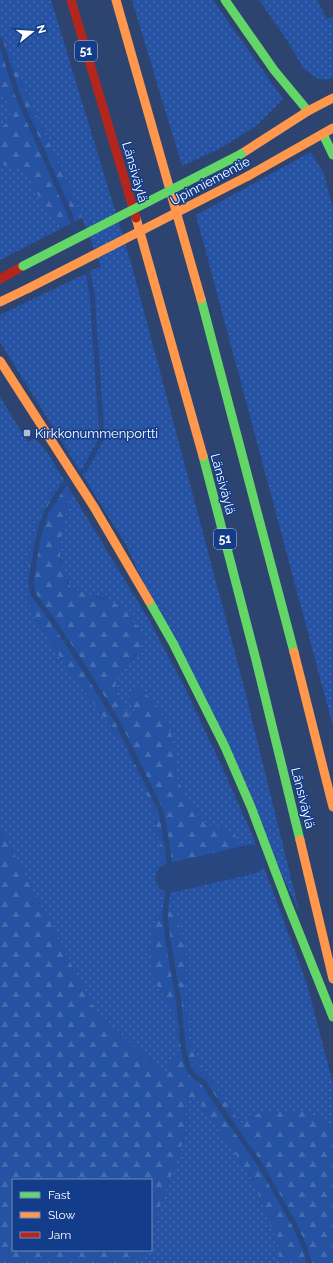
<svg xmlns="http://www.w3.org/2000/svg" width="333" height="1263" font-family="Raleway,sans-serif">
<defs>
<pattern id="grass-dots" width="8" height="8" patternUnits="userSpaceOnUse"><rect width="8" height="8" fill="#2552a2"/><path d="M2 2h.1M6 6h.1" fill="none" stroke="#466cb0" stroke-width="1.8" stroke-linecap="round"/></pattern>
<pattern id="forest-firs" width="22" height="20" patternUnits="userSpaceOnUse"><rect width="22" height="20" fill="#2552a2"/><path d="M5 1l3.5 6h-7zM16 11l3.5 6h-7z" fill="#466cb0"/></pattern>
</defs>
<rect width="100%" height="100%" fill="#2e4470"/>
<path fill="url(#grass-dots)" d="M0,0h51l80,263 113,424 55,224 -173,-366 -126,-203v-27l101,-49 -31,-77 -51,-112 -13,-33 -6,-11z
M132,0h81l70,99 -27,27 -37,23 -37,17z
M259,0h58l10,19 6,-2v61l-9,2 -8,-2 -13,-10 -16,-28z
M0,91l4,2 8,24 -12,12z
M311,152l13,22 9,35v517l-137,-511z
M0,165l24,2 16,32 22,29 -62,32z
M0,397l28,45 7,-4 12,14 17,28 -9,8 -15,28 -12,44 2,50 33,52 64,87 26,60 14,73 21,-14 31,-4 4,-37 -14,-1 -14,-15 -9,-13 -10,-23 -1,-14 -40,-51 -1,5h-4c-13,-13 -19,-28 -9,-45 4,-5 10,-9 14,-13 3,-4 5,-10 7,-14l-37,-45 -14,-3 -19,-7 -10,-17 -2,-33 6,-27 6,-18 77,127 35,66 39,83 28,63 55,149 27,102v49l-15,-15 -57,-5 -20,12 -39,-56 -14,-29 -3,-47 1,-41 -5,-18 -5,-22 -14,1 -10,16 -2,30 5,25 11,15 9,19 4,33 -14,24 -70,-64 -95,-183z
M196,1097l56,81 26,65 1,20h-139l5,-13h6v-18l35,-98v-33z"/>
<path fill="url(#forest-firs)" d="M0,33c11,20 18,41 27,62 19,41 38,81 55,123l-20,10 -22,-29 -16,-32 -24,-2v-36l12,-12 -8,-24 -4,-2z
M64,480l8,13c-8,26 -21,71 -1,94 3,3 10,4 14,6 13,5 28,7 39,16 4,3 7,8 9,12 3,4 8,8 9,13 10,26 -54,37 -12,81h4l1,-5 -7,-14 4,-5 6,-2 9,6 12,13 14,30 3,37 10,23 9,13 14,15c20,1 27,4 32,24l-7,7 -15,7 -31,4 -21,15 -14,-74 -26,-60 -64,-87 -33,-52 -2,-50 12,-44 15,-28z
M0,827l95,183 70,64 14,-24 -4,-33 -9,-19 -11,-15 -5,-25 2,-30 10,-16 14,-2 5,23 5,18 -1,41 3,47 14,29 39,56 20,-12 39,-1 18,6 15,15v131h-54l-1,-20 -26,-65 -56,-81 -10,4v32l-35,99v-52h-138v70h132l-5,13h-140z"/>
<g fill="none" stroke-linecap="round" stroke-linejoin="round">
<path stroke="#28467f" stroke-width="5" d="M0,40l18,56 51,116 7,20
M78,474l7,-5 17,-31 -10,-146 -6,-27
M70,480l-7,6 -17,27 -8,25 -7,44 2,12 15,20 33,49 36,58 44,90 7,38 2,29 -5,34 3,29 11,62 4,44 5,21 5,7 10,7 12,18 46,66 33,58 11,24 4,15"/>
<path stroke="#28467f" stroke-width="29" d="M170,878l82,-19"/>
<path stroke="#63d668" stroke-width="9" d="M225,0l49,70 34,41
M323,134l10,21
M201,299l93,353
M203,456l53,204 44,180
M149,601l24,42 52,104 26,60 37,98 45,112"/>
<path stroke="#ff974d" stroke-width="9" d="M116,0l85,299
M241,154l67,-43 25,-13
M248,176l85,-48
M136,218l67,238
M0,302l29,-14
M0,361l94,146 55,94
M294,652l39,155
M300,840l33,139"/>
<path stroke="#b3261e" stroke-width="9" d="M71,0l65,218
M0,279l23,-13"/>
<path stroke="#63d668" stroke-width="9" d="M23,266l218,-112"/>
<path stroke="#ff974d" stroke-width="9" d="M29,288l219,-112"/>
</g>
<rect fill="#b6becd" stroke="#133c8b" stroke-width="1.5" x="23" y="429" width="8" height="8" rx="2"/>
<g text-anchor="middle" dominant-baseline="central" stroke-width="3" stroke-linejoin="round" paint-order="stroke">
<g fill="#133c8b" stroke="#b8c4dc" stroke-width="1">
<rect x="75" y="41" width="22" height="20" rx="3"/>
<rect x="214" y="529" width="22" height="20" rx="3"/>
</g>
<g font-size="12" font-weight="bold" fill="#fff">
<text x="86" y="51">51</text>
<text x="225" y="539">51</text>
</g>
<g font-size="13" fill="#fff" stroke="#133c8b">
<text transform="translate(135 172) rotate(74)">Länsiväylä</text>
<text transform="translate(210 181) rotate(-28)">Upinniementie</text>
<text transform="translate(223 484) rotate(75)">Länsiväylä</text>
<text transform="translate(303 798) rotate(76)">Länsiväylä</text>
</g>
<g font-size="13" fill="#fff" stroke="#133c8b" text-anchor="start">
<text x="35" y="433">Kirkkonummenportti</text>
</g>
</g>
<rect x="12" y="1179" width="140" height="72" fill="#133c8b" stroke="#718ab9"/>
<rect x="20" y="1192" width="20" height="6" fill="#63d668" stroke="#718ab9"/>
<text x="48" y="1199" font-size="12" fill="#ffffff">Fast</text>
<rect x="20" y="1212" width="20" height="6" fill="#ff974d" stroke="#718ab9"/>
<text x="48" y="1219" font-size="12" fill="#ffffff">Slow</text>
<rect x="20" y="1232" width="20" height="6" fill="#b3261e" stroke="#718ab9"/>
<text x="48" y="1239" font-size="12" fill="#ffffff">Jam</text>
<g transform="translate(32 32) rotate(73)" stroke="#133c8b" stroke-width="3" paint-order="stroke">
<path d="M0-3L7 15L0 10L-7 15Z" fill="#ffffff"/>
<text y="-6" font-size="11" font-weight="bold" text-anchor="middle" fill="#ffffff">N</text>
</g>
</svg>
